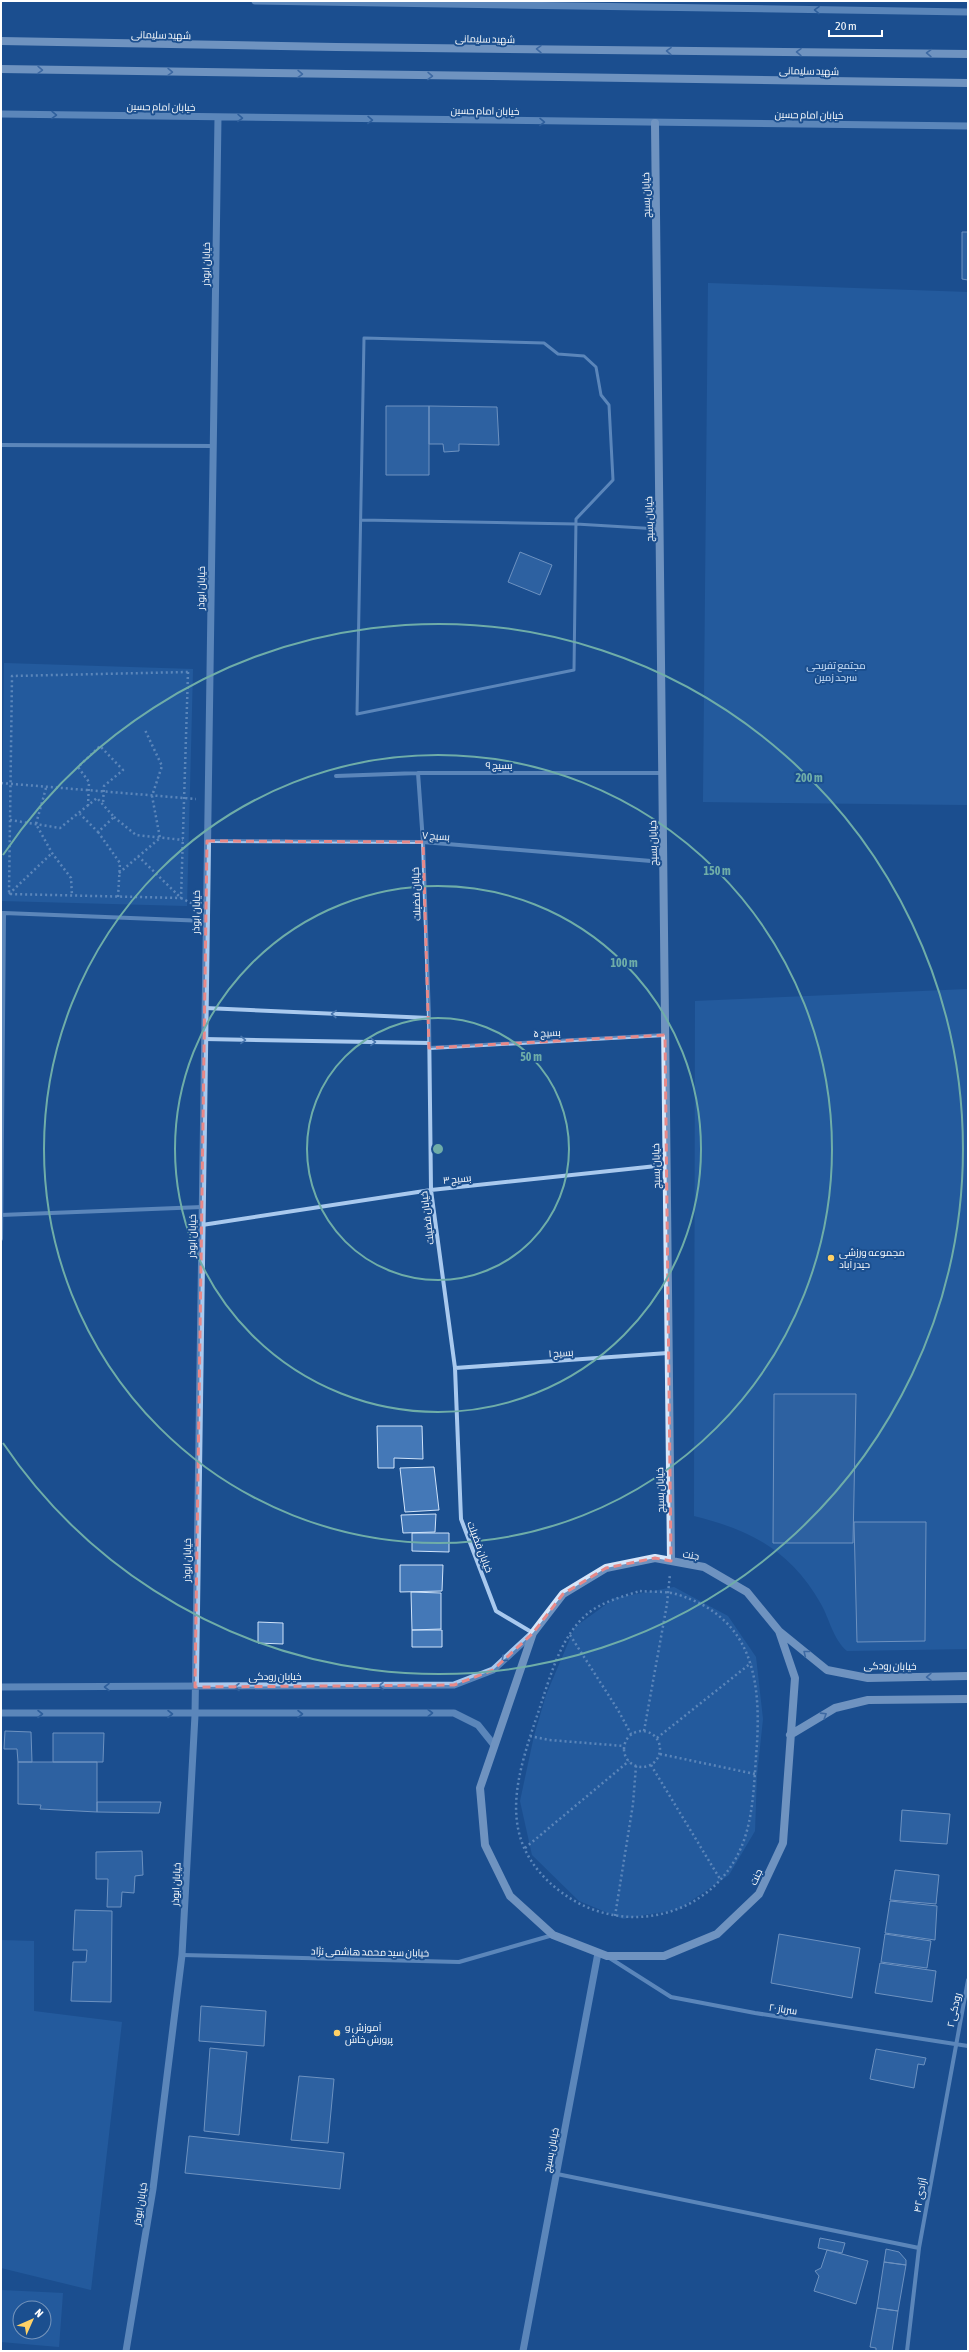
<svg xmlns="http://www.w3.org/2000/svg" width="969" height="2352" font-family="'Asap Condensed',Cairo,sans-serif">
<rect width="100%" height="100%" fill="#1b4f8f"/>
<path fill="#2e69ad" fill-rule="evenodd" d="M708,283l260,9v513l-265,-3z
M4,663l189,6 -6,237 -186,-5z
M968,989v660l-121,2c-14,-12 -17,-31 -26,-47 -30,-53 -70,-74 -127,-88l1,-515z
M674,1587l54,29 28,41 7,62 -6,56 -2,56 -26,44 -50,34 -56,10 -44,-18 -47,-46 -12,-54 14,-65 12,-41 29,-68 40,-29z
M1,1940l33,1v70l88,11 -31,268 -90,-22z
M1,2290l62,3 -4,54 -58,-5zM20,2308h24v24h-24z"/>
<path fill="#4478b7" stroke="#cfe3fa" d="M962,232h6v48l-6,-1z
M386,406h43v69h-43z
M429,406l68,1 2,38 -40,-1v7l-15,1 -1,-8h-14z
M520,552l32,13 -12,30 -32,-13z
M774,1394h82l-3,149h-80z
M377,1426h45l1,33 -29,-1v10h-16z
M434,1467l5,43 -34,2 -5,-44z
M436,1514l-1,18 -32,1 -2,-18z
M854,1522h72l-1,119 -68,1z
M412,1533h37v19l-37,-1z
M400,1565h43l-1,26 -42,1z
M411,1592l30,1v36l-29,1z
M258,1622l25,1v21l-25,-1z
M412,1630h30v17h-30z
M5,1731l26,1 1,30h-14l-1,-13h-13z
M53,1733h51l-1,29h-50z
M18,1762h79v50l-57,-3 1,-4 -23,-1z
M97,1802h64l-2,11 -62,-1z
M902,1810l48,4 -3,30 -47,-3z
M142,1851l1,24 -8,1 -1,17 -12,-1 -1,15h-14l1,-28h-12v-27z
M895,1870l44,5 -3,29 -46,-4z
M890,1901l47,5 -2,34 -50,-7z
M75,1910l37,1 -1,91 -40,-1 2,-39h13l1,-12h-14z
M779,1934l81,14 -8,50 -81,-15z
M885,1934l46,7 -4,27 -46,-6z
M880,1963l56,8 -4,31 -57,-9z
M201,2006l65,5 -2,35 -65,-5z
M210,2048l37,4 -8,83 -35,-4z
M876,2049l50,9 -2,7 -6,-1 -4,24 -44,-9z
M299,2076l35,3 -6,64 -37,-3z
M189,2136l155,17 -4,36 -155,-16z
M820,2238l25,5 -3,10 -24,-5z
M886,2249l13,3 7,8v5l-22,-3z
M827,2250l41,11 -12,43 -42,-13 5,-15 -4,-5 6,-3z
M884,2262l22,3 -8,46 -21,-3z
M877,2308l21,3 -6,40h-16v-3l-6,-1z"/>
<g fill="none" stroke-linecap="round" stroke-linejoin="round">
<path stroke="#a9c9ee" stroke-width="2.5" stroke-dasharray="2 3" stroke-linecap="butt" d="M188,672l-7,226 -172,-4 3,-218z
M1,783l195,16
M46,788l-10,36 16,29 19,25 1,18
M88,806l1,-24 -11,-15 22,-21 23,24 -19,16 -1,18
M114,817l22,18 47,5
M10,820l50,8 37,-30 17,19 -16,15 -18,-18
M98,832l22,31 -2,34
M138,856l43,42 14,7
M119,873l41,-35 -8,-42 10,-30 -17,-36
M9,894l43,-41
M640,1591c11,1 25,0 36,3 80,24 86,91 80,163 -2,29 -3,59 -13,86 -29,75 -120,96 -182,49 -70,-53 -43,-119 -20,-188 10,-30 20,-67 45,-89 15,-13 35,-18 54,-24z
M570,1635l48,75 13,24
M624 1749a18 18 0 1 1 36 0a18 18 0 1 1-36 0Z
M644,1731l23,-127 3,-30
M530,1736l19,4 75,6
M657,1738l94,-75
M660,1754l95,20
M651,1765l69,114
M525,1848l104,-87
M615,1916l18,-112 3,-38"/>
<path stroke="#a9c9ee" stroke-width="3" d="M364,338l180,5 14,11 26,2 12,11 5,28 8,10 4,75 -37,39 -2,151 -217,44z
M361,520l215,4 83,5"/>
<path stroke="#a9c9ee" stroke-width="4" d="M1,445l212,1
M418,773l5,69 6,176 2,172 24,178 6,151 35,92 37,22
M336,776l82,-3h244
M207,841l216,1 240,20
M1,913h3l-3,326
M4,913l202,8
M205,1008l224,10
M204,1039l225,4
M430,1048l235,-13
M1,1215l201,-8
M202,1225l229,-35 235,-25
M455,1368l213,-15
M182,1955l277,7 94,-27
M608,1957l63,40 84,16 213,33
M557,2174l362,74
M907,2351l12,-103 49,-268"/>
<path stroke="#a9c9ee" stroke-width="7" d="M255,1l713,11
M1,114l967,12
M1,1687l453,-2 39,-15 40,-37
M1,1713h453l24,12 16,20
M126,2351l27,-162 29,-234 13,-240 23,-1598
M523,2351l75,-398"/>
<path stroke="#d6e6fa" stroke-width="8" d="M1,41l335,6 632,7
M1,69l967,14
M655,123l16,1438
M655,1558l49,9 43,25 32,39 16,47 -12,165 -24,51 -42,40 -53,22h-57l-54,-21 -43,-39 -25,-51 -5,-57 53,-155 30,-39 43,-26z
M779,1631l48,39 41,8 100,-2
M790,1735l45,-27 33,-8 100,-1"/>
</g>
<defs><path id="oneway-chevron" d="M-2-3.5L2.5 0L-2 3.5" fill="none" stroke-width="1.6" stroke-linecap="round" stroke-linejoin="round"/></defs>
<g stroke="#4674ac">
<use href="#oneway-chevron" transform="translate(817 10) rotate(-179)"/>
<use href="#oneway-chevron" transform="translate(54 115) rotate(1)"/>
<use href="#oneway-chevron" transform="translate(240 118) rotate(1)"/>
<use href="#oneway-chevron" transform="translate(370 120) rotate(1)"/>
<use href="#oneway-chevron" transform="translate(542 122) rotate(1)"/>
<use href="#oneway-chevron" transform="translate(334 1014) rotate(-178)"/>
<use href="#oneway-chevron" transform="translate(243 1040) rotate(1)"/>
<use href="#oneway-chevron" transform="translate(373 1042) rotate(1)"/>
<use href="#oneway-chevron" transform="translate(504 1659) rotate(138)"/>
<use href="#oneway-chevron" transform="translate(381 1686) rotate(180)"/>
<use href="#oneway-chevron" transform="translate(107 1687) rotate(-180)"/>
<use href="#oneway-chevron" transform="translate(237 1687) rotate(180)"/>
<use href="#oneway-chevron" transform="translate(430 1713)"/>
<use href="#oneway-chevron" transform="translate(40 1714)"/>
<use href="#oneway-chevron" transform="translate(170 1714)"/>
<use href="#oneway-chevron" transform="translate(300 1714)"/>
</g>
<g stroke="#668bba">
<use href="#oneway-chevron" transform="translate(539 49) rotate(-179)"/>
<use href="#oneway-chevron" transform="translate(669 51) rotate(-179)"/>
<use href="#oneway-chevron" transform="translate(799 52) rotate(-179)"/>
<use href="#oneway-chevron" transform="translate(929 53) rotate(-179)"/>
<use href="#oneway-chevron" transform="translate(40 70) rotate(1)"/>
<use href="#oneway-chevron" transform="translate(170 72) rotate(1)"/>
<use href="#oneway-chevron" transform="translate(300 74) rotate(1)"/>
<use href="#oneway-chevron" transform="translate(430 76) rotate(1)"/>
<use href="#oneway-chevron" transform="translate(806 1653) rotate(-141)"/>
<use href="#oneway-chevron" transform="translate(929 1677) rotate(179)"/>
<use href="#oneway-chevron" transform="translate(824 1715) rotate(-32)"/>
</g>
<path d="M0 0H969V2352H0ZM207,841l216,1 6,206 236,-13 6,526 -16,-3 -49,10 -43,26 -30,39 -40,37 -39,15 -259,2z" fill="#1b4f8f" fill-opacity=".55" fill-rule="evenodd"/>
<path fill="none" stroke="#e88989" stroke-width="3" stroke-dasharray="8 5" stroke-linejoin="round" d="M207,841l216,1 6,206 236,-13 6,526 -16,-3 -49,10 -43,26 -30,39 -40,37 -39,15 -259,2z"/>
<g fill="none" stroke="#6fada8" stroke-width="2">
<circle cx="438" cy="1149" r="131"/>
<circle cx="438" cy="1149" r="263"/>
<circle cx="438" cy="1149" r="394"/>
<path d="M3 855A525 525 0 1 1 3 1443"/>
</g>
<g fill="#ffd166" stroke="#1b4f8f" stroke-width="1.5">
<circle cx="831" cy="1258" r="4"/>
<circle cx="337" cy="2033" r="4"/>
</g>
<g text-anchor="middle" dominant-baseline="central" stroke-width="4" stroke-linejoin="round" paint-order="stroke">
<g font-size="10" fill="#fff" stroke="#1b4f8f">
<text transform="translate(161 35) rotate(1)">شهید سلیمانی</text>
<text transform="translate(485 39) rotate(1)">شهید سلیمانی</text>
<text transform="translate(809 71) rotate(1)">شهید سلیمانی</text>
<text transform="translate(161 107) rotate(1)">خیابان امام حسین</text>
<text transform="translate(485 111) rotate(1)">خیابان امام حسین</text>
<text transform="translate(809 115) rotate(1)">خیابان امام حسین</text>
<text transform="translate(646 195) rotate(-91)">خیابان بسیج</text>
<text transform="translate(206 264) rotate(-89)">خیابان ابوذر</text>
<text transform="translate(649 519) rotate(-91)">خیابان بسیج</text>
<text transform="translate(201 588) rotate(-89)">خیابان ابوذر</text>
<text x="499" y="765">بسیج ۹</text>
<text transform="translate(436 836) rotate(4)">بسیج ۷</text>
<text transform="translate(653 843) rotate(-91)">خیابان بسیج</text>
<text transform="translate(416 894) rotate(-92)">خیابان فضیلت</text>
<text transform="translate(196 912) rotate(-89)">خیابان ابوذر</text>
<text transform="translate(547 1033) rotate(-3)">بسیج ۵</text>
<text transform="translate(656 1166) rotate(-91)">خیابان بسیج</text>
<text transform="translate(457 1179) rotate(-6)">بسیج ۳</text>
<text transform="translate(427 1218) rotate(-97)">خیابان فضیلت</text>
<text transform="translate(192 1236) rotate(-89)">خیابان ابوذر</text>
<text transform="translate(561 1353) rotate(-4)">بسیج ۱</text>
<text transform="translate(660 1490) rotate(-91)">خیابان بسیج</text>
<text transform="translate(480 1547) rotate(69)">خیابان فضیلت</text>
<text transform="translate(691 1555) rotate(9)">جنت</text>
<text transform="translate(187 1560) rotate(-89)">خیابان ابوذر</text>
<text transform="translate(890 1666) rotate(1)">خیابان رودکی</text>
<text x="275" y="1676">خیابان رودکی</text>
<text transform="translate(756 1877) rotate(-65)">جنت</text>
<text transform="translate(176 1884) rotate(-87)">خیابان ابوذر</text>
<text transform="translate(370 1952) rotate(1)">خیابان سید محمد هاشمی نژاد</text>
<text transform="translate(783 2009) rotate(8)">سرباز ۲۰</text>
<text transform="translate(954 2010) rotate(-78)">رودکی ۲</text>
<text transform="translate(551 2150) rotate(-79)">خیابان بسیج</text>
<text transform="translate(920 2195) rotate(-80)">آزادی ۴۲</text>
<text transform="translate(140 2204) rotate(-81)">خیابان ابوذر</text>
</g>
<g font-size="10" fill="#cfe3fa" stroke="#1b4f8f">
<text x="836" y="665">مجتمع تفریحی<tspan x="836" dy="12">سرحد زمین</tspan></text>
</g>
<g font-size="10" fill="#fff" stroke="#1b4f8f" text-anchor="start">
<text x="839" y="1252">مجموعه ورزشی<tspan x="839" dy="12">حیدر آباد</tspan></text>
<text x="345" y="2027">آموزش و<tspan x="345" dy="12">پرورش خاش</tspan></text>
</g>
</g>
<circle cx="438" cy="1149" r="6" fill="#6fada8" stroke="#1b4f8f" stroke-width="2"/>
<g font-size="12" text-anchor="middle" font-weight="bold" fill="#6fada8" stroke="#1b4f8f" stroke-width="4" stroke-linejoin="round" paint-order="stroke">
<text x="809" y="782">200 m</text>
<text x="717" y="875">150 m</text>
<text x="624" y="967">100 m</text>
<text x="531" y="1061">50 m</text>
</g>
<rect width="969" height="2352" fill="none" stroke="#ffffff" stroke-width="4"/>
<g transform="translate(32 2320) rotate(45)"><circle r="19" fill="#1b4f8f" stroke="#7695bc"/>
<path d="M0-3L7 15L0 10L-7 15Z" fill="#ffd166"/>
<text y="-6" font-size="11" font-weight="bold" text-anchor="middle" fill="#ffffff">N</text>
</g>
<path d="M829 30v6h53v-6" fill="none" stroke="#ffffff" stroke-width="2"/>
<text x="835" y="30" font-size="12" fill="#ffffff" stroke="#1b4f8f" stroke-width="3" paint-order="stroke">20 m</text>
</svg>
